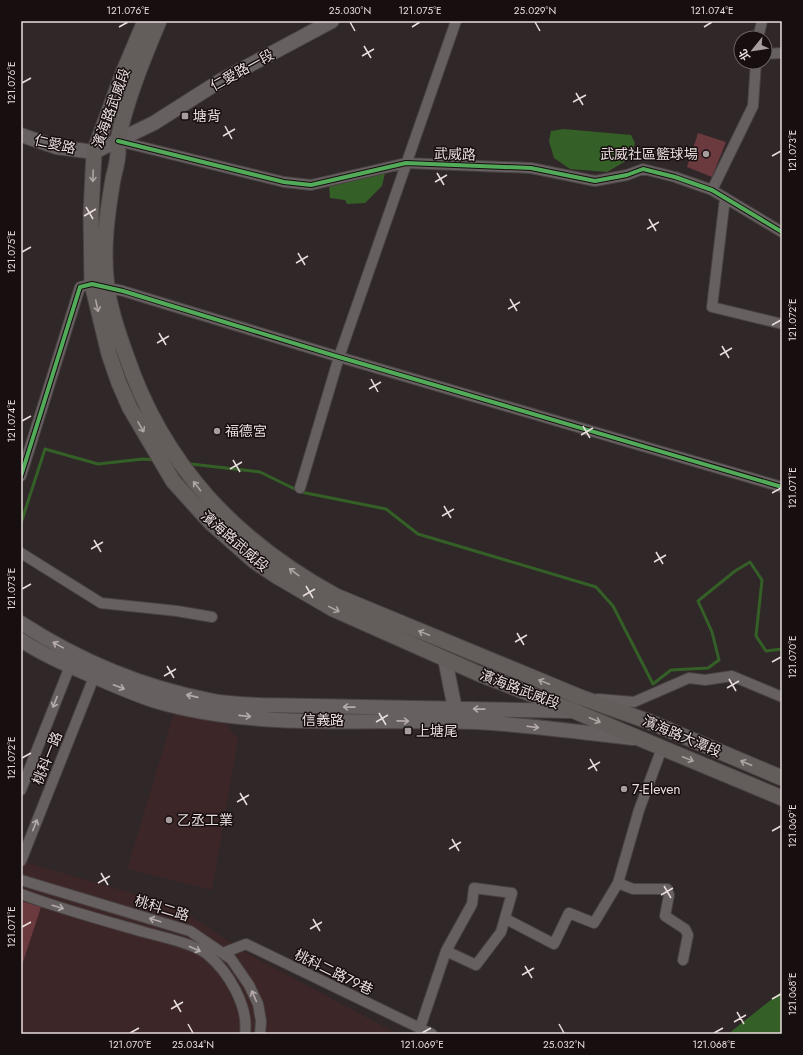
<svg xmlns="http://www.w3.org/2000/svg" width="803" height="1055" font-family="Jost,'Noto Sans TC',sans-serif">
<rect width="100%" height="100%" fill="#302728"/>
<path fill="#3c2627" d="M174,713l52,11 12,15 -26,151 -85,-21z
M21,861l155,45 74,49 144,77 -1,2h-372z"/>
<path fill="#6b3a3e" d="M698,133l28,9 -14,35 -25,-10z
M21,901l20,6 -20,61z"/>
<path fill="#346027" d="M564,129l67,6 4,8 -4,15 -24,14 -37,-3 -16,-11 -5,-17 2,-10z
M385,173l-3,13 -17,17 -18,1 -2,-4 -15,-2 -1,-13z
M782,991v43h-54z"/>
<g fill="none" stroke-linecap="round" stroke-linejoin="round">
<path stroke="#346027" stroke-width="3" d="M191,464l69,8 41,20 85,17 32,25 178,53 17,19 40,78 18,-14 37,-2 11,-8 -7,-28 -14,-31 37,-30 15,-9 12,18 -6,56 10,15 16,-2
M21,523l24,-74 53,15 45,-5 12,1"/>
<defs>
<path id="street" d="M758,38l4,-17
M765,54l17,-1
M118,141l166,41 27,3 95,-22 125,5 64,13 32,-6 16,-6 32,8 37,13 70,42
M712,190l41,-84 3,-44
M725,198l-13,109 70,17
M21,476l59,-189 12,-3 31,7 216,66 443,130
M300,488l39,-131 117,-336
M21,553l80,50 76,8 35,6
M598,699l36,3 55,-24 16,2 27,-4 50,21
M21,790l51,-129
M21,861l75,-189
M21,880l169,51 41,28 18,26 9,19 3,17 -1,13
M618,883l21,-73 23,-62
M21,894c40,15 81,26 123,38 18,5 48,11 63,22 21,17 42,52 38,80
M506,919l48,25 15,-31 25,10 24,-40 15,6h34l2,6 -4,21 20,13 3,6 -5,25
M223,953l23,-9 186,90
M420,1028l26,-77 26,-47 2,-16 38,5 -11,39 -25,33 -30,-14"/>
<path id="secondary" d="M21,135l35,12 38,5 60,-29 66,-42 112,-60
M21,623c57,37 121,64 188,77 16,4 35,4 52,5l309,6
M21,640c21,14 44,24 67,34 22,9 45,20 68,27 100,30 216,17 320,21 52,3 104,10 157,16
M445,659l10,50"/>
<path id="primary" d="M145,21l-22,52 -29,79 -3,62 1,70 17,70 10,29 11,25 43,73 38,42 43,38 24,16 55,32 144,64 97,38 208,87
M159,21c-16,38 -32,77 -41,118 -1,4 0,9 0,13 0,9 -3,18 -5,27 -6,35 -11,72 -6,108 3,23 11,46 19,68 37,110 109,186 210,241l244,101 70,25 132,56"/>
</defs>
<use href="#street" stroke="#4a4242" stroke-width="12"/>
<use href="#secondary" stroke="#4a4242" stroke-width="16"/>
<use href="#primary" stroke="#4a4242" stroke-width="17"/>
<use href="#street" stroke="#676060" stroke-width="10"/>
<use href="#secondary" stroke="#676060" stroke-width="14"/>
<use href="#primary" stroke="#635e5c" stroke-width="15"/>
<defs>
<path id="cycleway" d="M118,141l166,41 27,3 95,-22 125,5 64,13 32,-6 16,-6 32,8 37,13 70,42
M21,476l59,-189 12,-3 31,7 216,66 443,130"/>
</defs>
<use href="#cycleway" stroke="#160e0f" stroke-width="6"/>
<use href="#cycleway" stroke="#51ab58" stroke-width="4"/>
</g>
<defs><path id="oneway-shaft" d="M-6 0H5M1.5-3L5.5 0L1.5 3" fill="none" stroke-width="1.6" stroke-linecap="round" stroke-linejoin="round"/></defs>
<g stroke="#ada4a3">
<use href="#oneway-shaft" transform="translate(93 176) rotate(92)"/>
<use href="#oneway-shaft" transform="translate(97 306) rotate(78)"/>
<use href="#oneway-shaft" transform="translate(141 427) rotate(60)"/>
<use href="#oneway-shaft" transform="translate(197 486) rotate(-128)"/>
<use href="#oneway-shaft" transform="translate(294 572) rotate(-143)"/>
<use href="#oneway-shaft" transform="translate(334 609) rotate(26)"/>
<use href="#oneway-shaft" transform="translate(424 633) rotate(-158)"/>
<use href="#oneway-shaft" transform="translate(544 682) rotate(-158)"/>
<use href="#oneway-shaft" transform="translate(595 720) rotate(23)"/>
<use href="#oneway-shaft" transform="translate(688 759) rotate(22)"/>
<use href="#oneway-shaft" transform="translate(746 763) rotate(-157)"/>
</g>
<g stroke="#b5abab">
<use href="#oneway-shaft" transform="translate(58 645) rotate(-151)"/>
<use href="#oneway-shaft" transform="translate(119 687) rotate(21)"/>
<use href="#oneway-shaft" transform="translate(192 696) rotate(-167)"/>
<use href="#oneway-shaft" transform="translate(55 702) rotate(111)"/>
<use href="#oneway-shaft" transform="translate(349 707) rotate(-179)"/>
<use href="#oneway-shaft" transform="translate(479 709) rotate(-179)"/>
<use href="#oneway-shaft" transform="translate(245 716) rotate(6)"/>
<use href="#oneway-shaft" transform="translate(403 721) rotate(1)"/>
<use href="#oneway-shaft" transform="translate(533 727) rotate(7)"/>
<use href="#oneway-shaft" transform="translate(35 825) rotate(-68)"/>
<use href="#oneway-shaft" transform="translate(58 907) rotate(17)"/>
<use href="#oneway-shaft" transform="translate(155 920) rotate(-163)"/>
<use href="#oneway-shaft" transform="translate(195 949) rotate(24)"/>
<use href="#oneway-shaft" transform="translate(254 996) rotate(-114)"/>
</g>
<path fill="none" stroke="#e9dddd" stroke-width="1.5" d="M350,22l5,9M535,22l5,9M119,27l9,-5M412,27l8,-5M704,27l8,-5M364,46l7,12M362,56l12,-7M22,83l9,-5M576,93l7,12M573,102l13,-7M225,126l7,13M223,136l12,-7M772,156l9,-5M437,173l7,12M435,182l12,-7M86,207l7,12M84,216l12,-7M649,219l7,12M647,229l12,-7M22,252l9,-5M298,253l7,12M296,263l12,-7M510,299l7,12M508,309l12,-7M772,325l9,-5M159,333l7,12M157,343l12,-7M722,346l7,12M720,355l12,-7M371,379l7,13M369,389l12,-7M22,421l9,-5M583,426l7,12M581,435l12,-7M233,460l7,12M230,469l12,-7M772,493l9,-5M444,506l7,12M442,516l12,-7M94,540l7,12M91,549l12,-7M656,552l7,12M654,562l12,-7M306,586l7,12M22,589l9,-5M303,596l12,-7M517,633l7,12M515,642l12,-7M772,662l9,-5M167,666l7,12M164,676l12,-7M729,679l7,12M727,688l12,-7M379,713l7,12M376,722l12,-7M22,758l9,-5M590,759l7,12M588,769l12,-7M240,793l7,12M237,802l12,-7M772,831l9,-5M452,839l7,12M449,849l12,-7M101,873l7,12M98,883l12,-7M664,886l7,12M661,895l12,-7M313,919l7,12M22,927l9,-5M310,929l12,-7M525,966l7,12M522,975l12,-7M772,999l9,-5M174,1000l7,12M171,1009l12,-7M737,1012l7,12M734,1022l12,-7M188,1024l5,9M559,1024l5,9M130,1033l9,-5M422,1033l9,-5M714,1033l9,-5"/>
<g fill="#a89d9e" stroke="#160e0f" stroke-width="1.5">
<rect x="181" y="112" width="8" height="8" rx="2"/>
<circle cx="706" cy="154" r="4"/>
<circle cx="217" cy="431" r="4"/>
<rect x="404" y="727" width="8" height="8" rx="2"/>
<circle cx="624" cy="789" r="4"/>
<circle cx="169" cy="820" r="4"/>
</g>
<g text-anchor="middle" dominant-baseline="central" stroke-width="3" stroke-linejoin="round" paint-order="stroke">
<g font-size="14" fill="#e9dddd" stroke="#160e0f">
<text transform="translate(242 70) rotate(-29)">仁愛路一段</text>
<text transform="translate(111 108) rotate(-70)">濱海路武威段</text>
<text transform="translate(55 144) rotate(13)">仁愛路</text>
<text transform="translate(455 154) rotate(2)">武威路</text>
<text transform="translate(235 541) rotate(41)">濱海路武威段</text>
<text transform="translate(520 689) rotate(21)">濱海路武威段</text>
<text x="323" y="720">信義路</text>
<text transform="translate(682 736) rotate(23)">濱海路大潭段</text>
<text transform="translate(47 758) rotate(-68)">桃科一路</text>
<text transform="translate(162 908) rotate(17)">桃科二路</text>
<text transform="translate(334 972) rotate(26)">桃科二路79巷</text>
</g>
<g font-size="14" fill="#e9dddd" stroke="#160e0f" text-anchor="start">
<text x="193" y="116">塘背</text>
<text x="698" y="154" text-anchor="end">武威社區籃球場</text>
<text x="225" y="431">福德宮</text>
<text x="416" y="731">上塘尾</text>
<text x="632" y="789">7-Eleven</text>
<text x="177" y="820">乙丞工業</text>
</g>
</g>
<rect width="803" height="1055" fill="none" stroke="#160e0f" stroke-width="44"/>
<g transform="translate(753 50) rotate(240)"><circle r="19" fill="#160e0f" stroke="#6a6161"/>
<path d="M0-3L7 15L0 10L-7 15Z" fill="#a89d9e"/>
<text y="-6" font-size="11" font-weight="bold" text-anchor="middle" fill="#e9dddd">北</text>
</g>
<rect x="22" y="22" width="759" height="1011" fill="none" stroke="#e9dddd" stroke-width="1.5"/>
<g font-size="10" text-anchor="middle" fill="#e9dddd">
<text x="128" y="14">121.076°E</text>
<text x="350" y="14">25.030°N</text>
<text x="420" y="14">121.075°E</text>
<text x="535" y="14">25.029°N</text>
<text x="712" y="14">121.074°E</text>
<text transform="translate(11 83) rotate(-90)" y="4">121.076°E</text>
<text transform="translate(792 151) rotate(-90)" y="4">121.073°E</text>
<text transform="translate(11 252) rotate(-90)" y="4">121.075°E</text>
<text transform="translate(792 320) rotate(-90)" y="4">121.072°E</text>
<text transform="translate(11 421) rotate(-90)" y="4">121.074°E</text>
<text transform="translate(792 488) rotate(-90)" y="4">121.071°E</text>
<text transform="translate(11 589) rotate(-90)" y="4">121.073°E</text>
<text transform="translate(792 657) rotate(-90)" y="4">121.070°E</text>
<text transform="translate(11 758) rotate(-90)" y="4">121.072°E</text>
<text transform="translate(792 826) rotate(-90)" y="4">121.069°E</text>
<text transform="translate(11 927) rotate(-90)" y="4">121.071°E</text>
<text transform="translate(792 994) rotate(-90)" y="4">121.068°E</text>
<text x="130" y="1048">121.070°E</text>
<text x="193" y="1048">25.034°N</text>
<text x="422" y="1048">121.069°E</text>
<text x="564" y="1048">25.032°N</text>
<text x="714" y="1048">121.068°E</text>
</g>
</svg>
